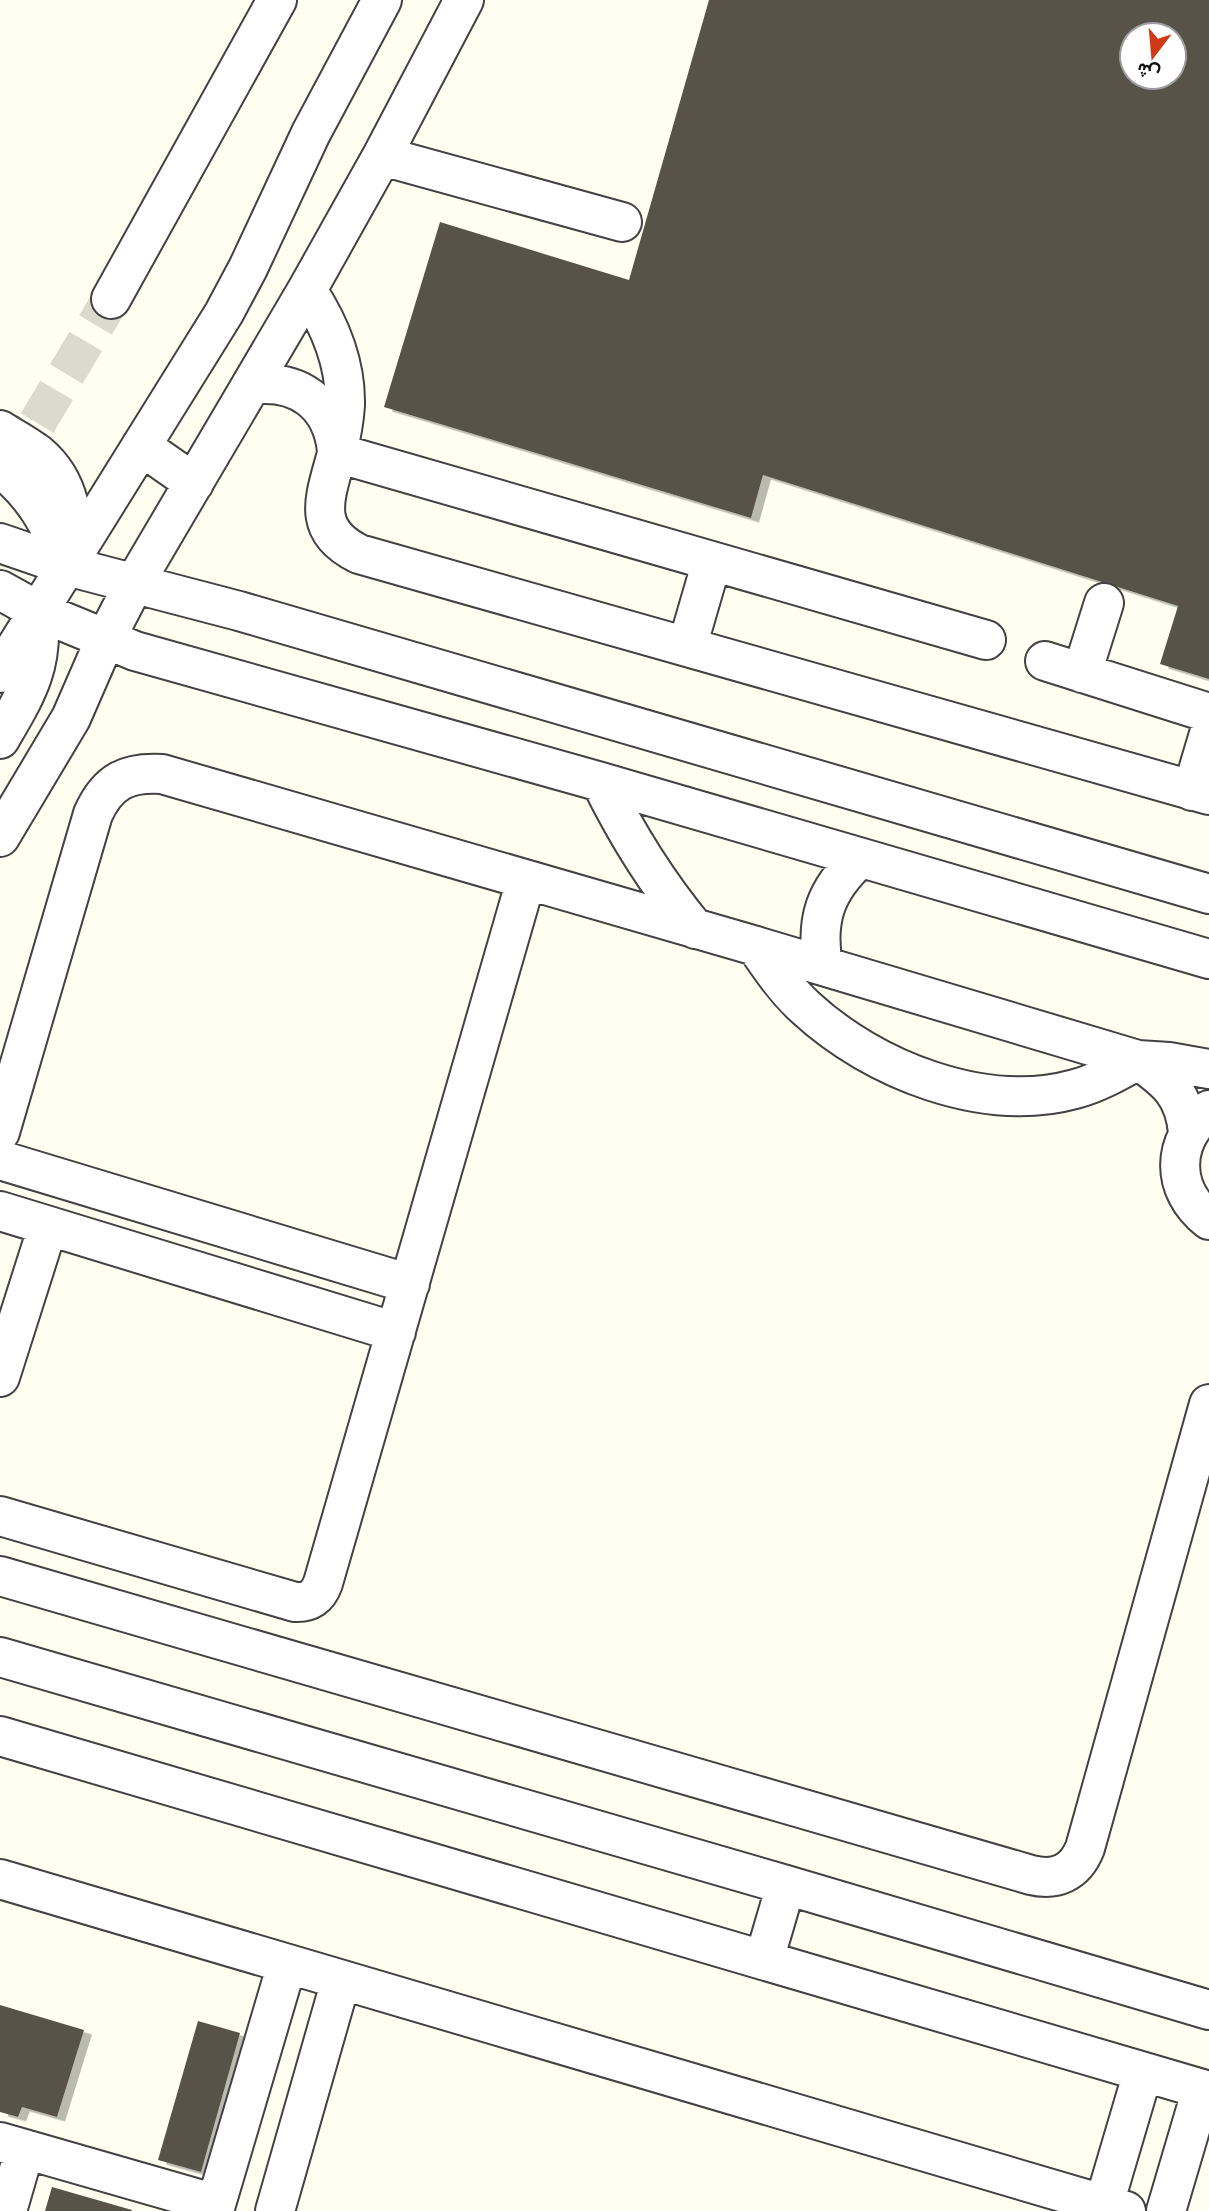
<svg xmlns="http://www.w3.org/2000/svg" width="1209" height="2211" font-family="'Libre Baskerville',Vazirmatn,serif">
<defs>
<filter id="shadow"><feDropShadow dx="8" dy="4.5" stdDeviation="0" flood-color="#0004"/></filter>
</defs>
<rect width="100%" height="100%" fill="#fefff0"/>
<path fill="#59534a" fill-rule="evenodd" filter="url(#shadow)" d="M709,0h500v679l-49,-15 18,-58 -415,-131 -12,43 -367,-111 56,-185 189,58zM1132,35h42v42h-42z
M0,2005l84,25 -27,87 -35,-10 -4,10 -18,-5z
M198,2021l42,12 -39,139 -43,-12z
M52,2187l80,23v1h-87z"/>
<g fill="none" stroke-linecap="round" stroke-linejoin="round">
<path stroke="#dadbce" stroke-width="38" stroke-dasharray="38 19" stroke-linecap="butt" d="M8,472l103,-173"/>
<defs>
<path id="minor" d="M382,156l240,66
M307,290c23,35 39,73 38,115 -1,16 -4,32 -8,48 -11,43 -28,76 22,101l850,241
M111,299l166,-299
M251,385c47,-6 81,18 86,66
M0,430c13,8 26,15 38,24 31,26 40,69 30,107
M141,446l53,37
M337,453l649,187
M0,468c33,24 52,59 66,96
M0,543l67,23 172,45 970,283
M0,590l38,21 97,40 466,131 608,177
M687,647l25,-86
M1045,661l164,52
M0,673l224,-360 24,-45 63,-135 71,-133
M1082,673l22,-70
M0,739c26,-45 44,-72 38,-126
M601,782c26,53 56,101 94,147
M1192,791l17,-57
M0,837l71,-119 34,-78 29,-56 173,-294 75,-134 82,-156
M756,946c15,22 30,44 50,62 67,62 179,106 269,81 23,-6 43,-18 63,-29
M823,966c-8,-46 2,-76 37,-108
M1138,1060c30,21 47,35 50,73
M1209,1110c-38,31 -39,79 0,110
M0,1132l93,-318c15,-33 34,-42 69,-40l594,172 382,114 31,2 40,7
M0,1160l410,124
M0,1211l396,121
M0,1377l48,-151
M0,1516l295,86c14,1 23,-5 28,-19l203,-703
M0,1576l1031,299c25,6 44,-2 54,-27l124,-444
M0,1657l786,228 423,125
M0,1736l1209,355
M0,1879l1126,332
M764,1960l22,-75
M0,2142l216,62
M7,2211l18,-62
M214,2211l73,-247
M275,2211l66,-231
M1102,2211l41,-139
M1166,2211l36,-122"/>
</defs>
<use href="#minor" stroke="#424242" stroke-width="42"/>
<use href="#minor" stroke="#fff" stroke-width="38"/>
</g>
<g transform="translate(1153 56) rotate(196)"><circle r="33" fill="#ffffff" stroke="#9f9f9f" stroke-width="2"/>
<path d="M0-5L12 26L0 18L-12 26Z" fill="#cf3916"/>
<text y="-10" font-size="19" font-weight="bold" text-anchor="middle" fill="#0f0f0f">ش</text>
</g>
</svg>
